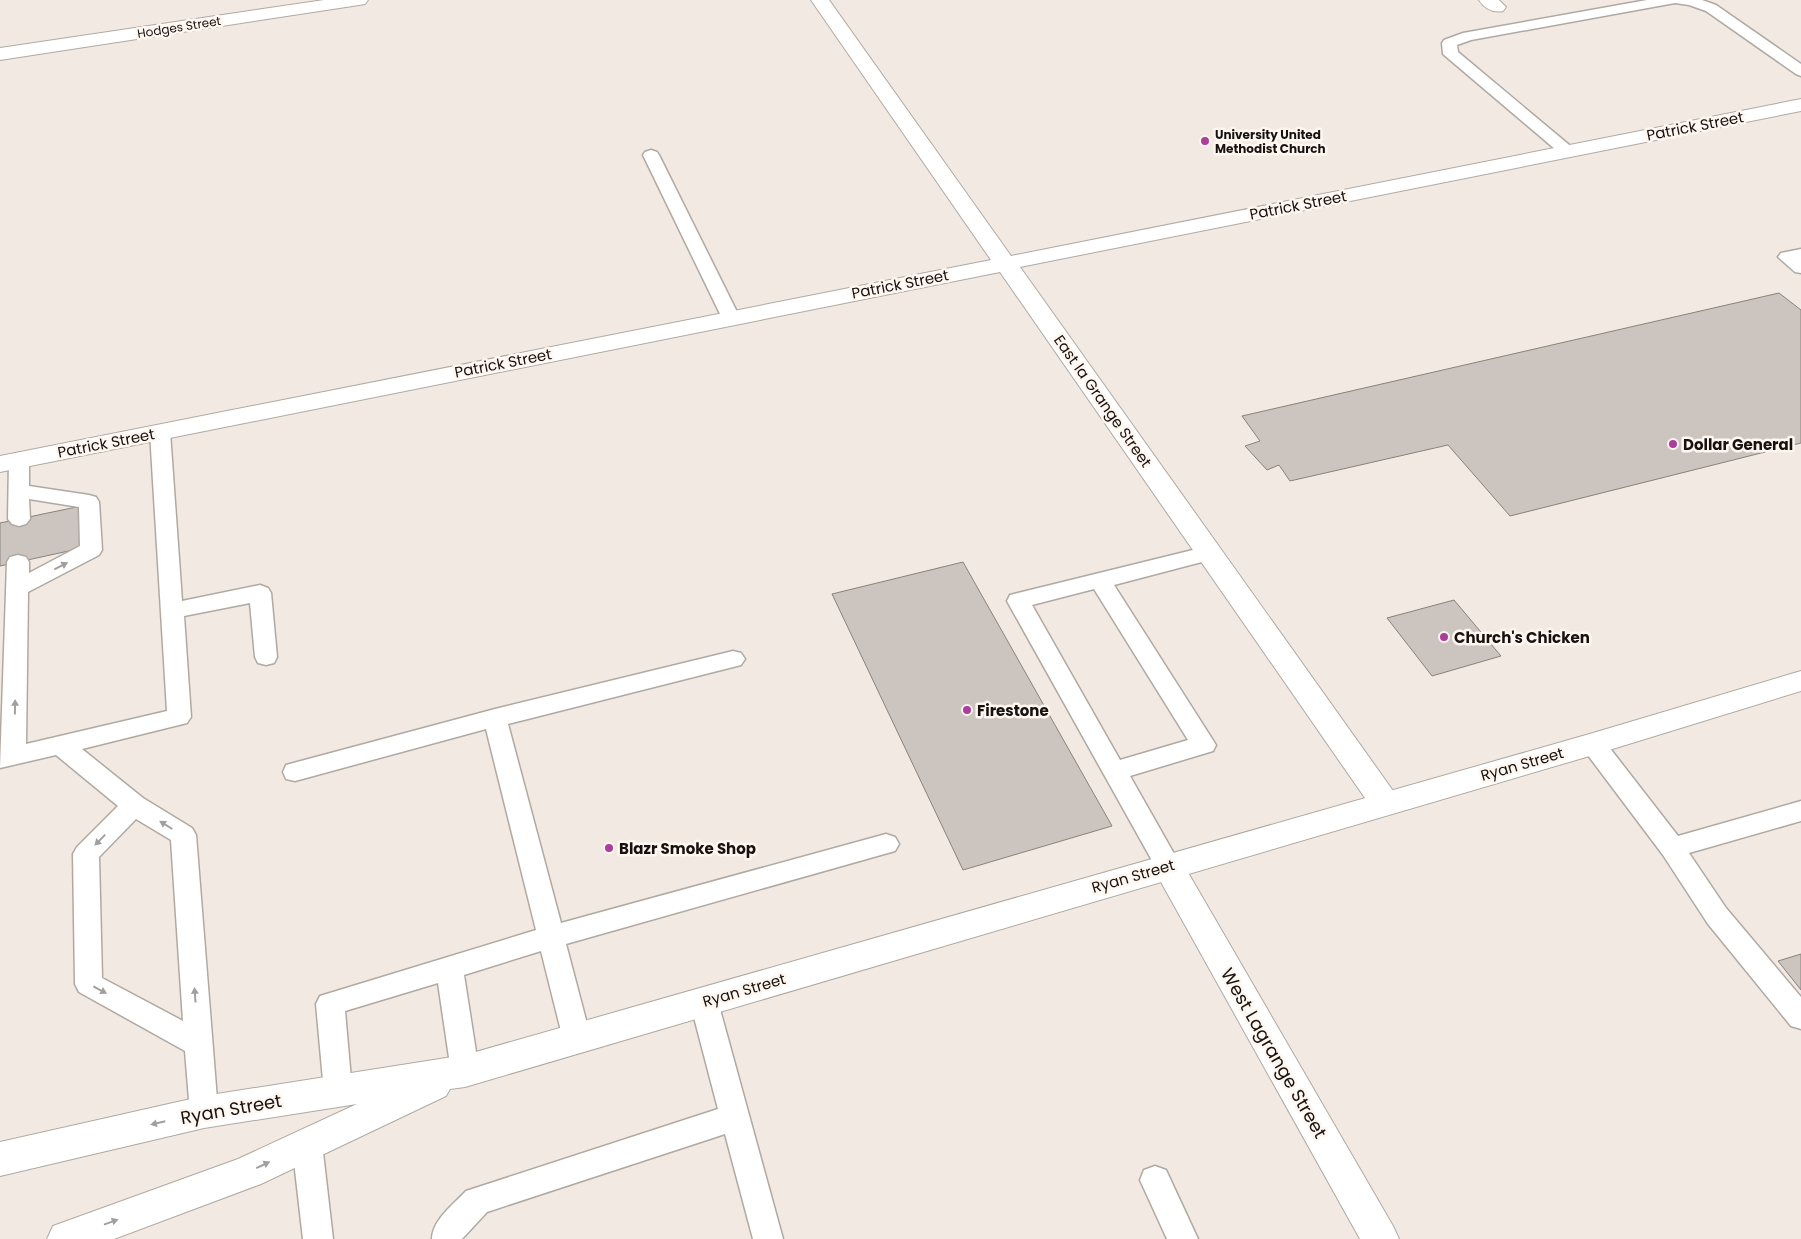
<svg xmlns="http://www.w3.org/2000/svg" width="1801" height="1239" font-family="Poppins,sans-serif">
<rect width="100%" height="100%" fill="#f1e9e2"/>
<path fill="#ccc4be" stroke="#89827c" d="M1779,293l22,17v133l-291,73 -62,-71 -158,36 -11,-16 -12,5 -22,-24 15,-5 -18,-25z
M86,505l1,42 -87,19v-43z
M963,562l149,264 -149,44 -131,-276z
M1454,600l47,56 -69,20 -45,-58z
M1801,954v36l-23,-29z"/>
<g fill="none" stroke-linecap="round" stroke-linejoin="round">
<defs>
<path id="service" d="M1647,0h55l14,5 85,59v12l-5,-2 -90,-63 -17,-6 -14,-2 -204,37 -14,5 1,7 116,97 2,3 -2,3h-12l-119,-101 -1,-11 2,-3 19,-7z
M651,150l6,2 2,3 81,163 -2,4 -7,2 -7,-2 -2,-4 -79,-163 2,-3z
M1801,249v24l-6,-1 -17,-15 3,-4z
M160,426l7,2 3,4 12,169 78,-16 8,3 3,5 6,64 -3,6 -8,2 -8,-2 -3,-6 -5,-54 -66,13 7,101 -4,6 -105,26 61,49 49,30 4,7 22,277 -4,9 -10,4 -10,-4 -4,-9 -5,-61 -106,-59 -4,-8 -2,-130 4,-7 41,-41 -62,-51 -56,13 7,-206 3,-5 8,-2 8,2 3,5v11l51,-27 -1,-39 -50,-8 1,20 -4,5 -7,2 -7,-2 -4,-5 1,-59 3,-5 7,-2 7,2 3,5v26l60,9 7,2 3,5 3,48 -3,5 -71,37 -2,152 141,-33 -17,-279 3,-4zM136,819l35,21 12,181 -81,-43 -3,-121z
M1209,546l8,2 3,5 -3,5 -103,27 102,160 -3,6 -83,25 51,90 -4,7 -9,3 -9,-3 -152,-272 3,-6 8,-2zM1094,589l94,151 -68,20 -88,-155z
M733,651l8,2 4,6 -4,6 -233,59 53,199 325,-89 9,3 4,7 -4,7 -329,93 25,95 -4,9 -10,3 -10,-3 -4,-9 -22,-88 -77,24 15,96 -4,9 -10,4 -10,-4 -4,-9 -13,-88 -93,28 7,80 -4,9 -10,4 -10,-4 -4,-9 -8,-87 4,-8 216,-66 -50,-201 -191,52 -9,-2 -3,-7 3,-7 209,-56z
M1593,735l9,3 76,98 123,-35v20l-112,32 37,55 75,89v32l-10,-3 -83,-102 -45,-69 -79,-105 -3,-6 3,-6z
M704,990l10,4 4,8 65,237h-30l-28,-105 -238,78 -25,27h-30c0,-19 22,-35 34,-48l252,-82 -28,-107 4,-8z
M307,1130l10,4 5,10 11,95h-30l-11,-95 5,-10z
M1155,1166l11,4 32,69h-31l-27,-59 4,-10z"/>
<path id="minor" d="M324,0h44l-3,4 -6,1 -359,55v-12z
M811,0h18l182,256 790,-157v12l-781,156 376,528 4,8 -4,8 -11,4 -11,-4 -374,-539 -1000,200v-16l991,-196z
M1479,0h20l7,7 -3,4c-10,2 -18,-2 -24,-11z
M1168,853l11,4 214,369 6,13h-39l-208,-373 5,-9z"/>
<path id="secondary" d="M1801,671v20l-208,64 -1128,332 -15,2 -4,7 -185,88 -147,55h-67l6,-13 185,-67 119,-55 -153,24 -204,48v-34l204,-46 261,-41 1128,-322z"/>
</defs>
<use href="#service" stroke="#b0a9a2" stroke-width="3"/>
<use href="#minor" stroke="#b0a9a2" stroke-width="2"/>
<use href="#secondary" stroke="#b0a9a2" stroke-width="2"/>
<use href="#service" fill="#fff" fill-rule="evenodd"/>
<use href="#minor" fill="#fff" fill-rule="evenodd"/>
<use href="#secondary" fill="#fff" fill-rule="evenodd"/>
</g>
<defs><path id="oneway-solid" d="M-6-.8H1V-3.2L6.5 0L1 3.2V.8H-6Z" transform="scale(1.25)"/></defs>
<g fill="#a1a09f">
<use href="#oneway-solid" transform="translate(61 566) rotate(-27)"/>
<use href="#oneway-solid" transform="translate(15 707) rotate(-89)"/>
<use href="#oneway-solid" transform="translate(166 825) rotate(-148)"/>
<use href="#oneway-solid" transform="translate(100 840) rotate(134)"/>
<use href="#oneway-solid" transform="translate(100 990) rotate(28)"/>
<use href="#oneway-solid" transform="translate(195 995) rotate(-94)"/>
<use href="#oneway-solid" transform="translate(158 1123) rotate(167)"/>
<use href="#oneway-solid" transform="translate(263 1165) rotate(-25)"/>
<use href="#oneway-solid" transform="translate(111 1222) rotate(-20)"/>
</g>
<g fill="#ab3d9c" stroke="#fff6f0" stroke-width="2">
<circle cx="1205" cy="141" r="5"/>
<circle cx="1673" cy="444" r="5"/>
<circle cx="1444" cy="637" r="5"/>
<circle cx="967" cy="710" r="5"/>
<circle cx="609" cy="848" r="5"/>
</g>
<g text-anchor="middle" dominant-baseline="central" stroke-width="5" stroke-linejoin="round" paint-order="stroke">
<g font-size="12" fill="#151210" stroke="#fff6f0">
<text transform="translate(179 27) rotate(-9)">Hodges Street</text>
</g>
<g font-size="12" font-weight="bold" fill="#151210" stroke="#fff6f0" text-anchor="start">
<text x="1215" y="134">University United<tspan x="1215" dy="14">Methodist Church</tspan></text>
</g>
<g font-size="15" fill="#151210" stroke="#fff6f0">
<text transform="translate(1695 126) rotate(-11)">Patrick Street</text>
<text transform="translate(1298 205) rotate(-11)">Patrick Street</text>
<text transform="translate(900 284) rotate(-11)">Patrick Street</text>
<text transform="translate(503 363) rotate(-11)">Patrick Street</text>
<text transform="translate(1103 401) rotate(55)">East la Grange Street</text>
<text transform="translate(106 443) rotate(-11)">Patrick Street</text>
<text transform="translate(1522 764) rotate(-16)">Ryan Street</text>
<text transform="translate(1133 876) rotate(-16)">Ryan Street</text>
<text transform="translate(744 990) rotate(-16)">Ryan Street</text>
</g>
<g font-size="15" font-weight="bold" fill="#151210" stroke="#fff6f0" text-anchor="start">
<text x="1683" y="444">Dollar General</text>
<text x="1454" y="637">Church's Chicken</text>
<text x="977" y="710">Firestone</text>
<text x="619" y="848">Blazr Smoke Shop</text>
</g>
<g font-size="18" fill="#151210" stroke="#fff6f0">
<text transform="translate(1274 1053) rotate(60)">West Lagrange Street</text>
<text transform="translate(231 1109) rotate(-10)">Ryan Street</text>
</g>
</g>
</svg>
